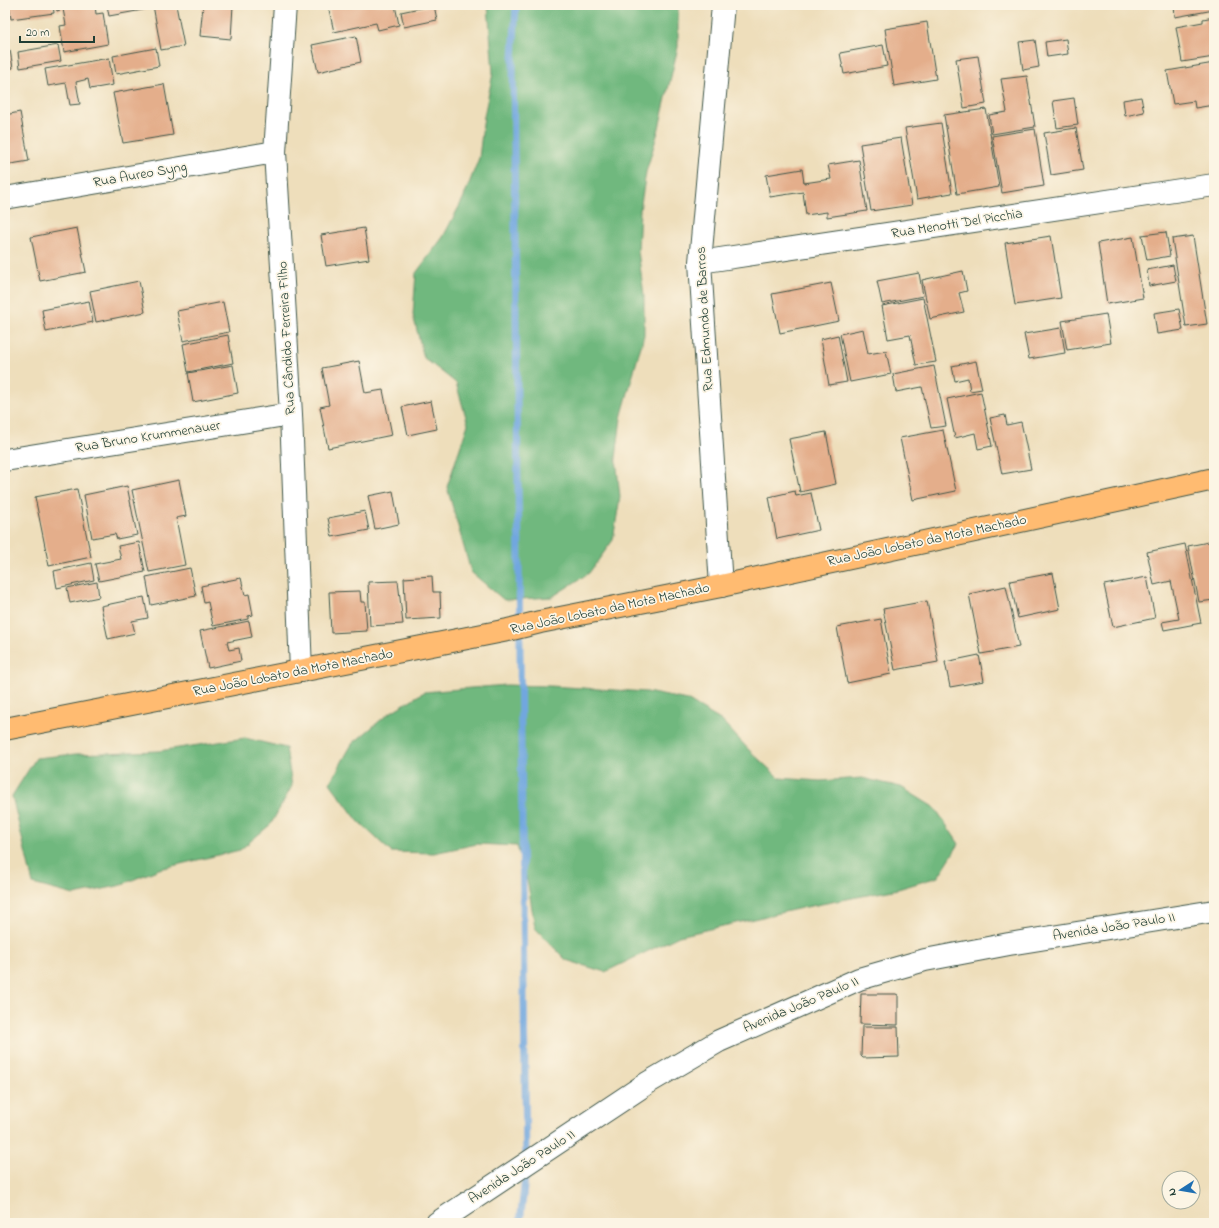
<svg xmlns="http://www.w3.org/2000/svg" width="1219" height="1228" font-family="'Indie Flower',sans-serif">
<rect width="100%" height="100%" fill="#fcf5e5"/>
<filter id="ink" filterUnits="userSpaceOnUse"><feTurbulence type="fractalNoise" baseFrequency=".025" numOctaves="2"/><feDisplacementMap in="SourceGraphic" scale="8" xChannelSelector="R" yChannelSelector="G"/><feConvolveMatrix kernelMatrix="1 2 1 2 8 2 1 2 1" color-interpolation-filters="sRGB"/></filter>
<filter id="wash" filterUnits="userSpaceOnUse"><feTurbulence type="fractalNoise" baseFrequency=".012" numOctaves="4" result="noise"/><feDisplacementMap in="SourceGraphic" scale="16" xChannelSelector="R" yChannelSelector="G"/><feGaussianBlur stdDeviation="0.9" result="paint"/><feColorMatrix in="noise" values="0 0 0 0 0 0 0 0 0 0 0 0 0 0 0 0 0 1.4 0 .05"/><feComposite in="paint" operator="in"/></filter>
<g filter="url(#wash)">
<rect width="100%" height="100%" fill="#eedebb"/>
<path fill="#70b87e" stroke="#487a59" d="M488,5h190v42l-20,85 -12,40 -6,38 -2,41 6,44v40l-23,83 -5,40 4,39 -7,43 -24,33 -37,24 -48,3 -33,-28 -24,-85 21,-63 -12,-41 -32,-25 -11,-43 3,-42 27,-36 20,-38 16,-41 5,-42 9,-43z
M506,685l44,1 97,6 40,8 35,21 27,29 30,28 41,3 42,-3 39,9 34,21 24,36 -21,33 -40,12 -92,18 -127,29 -74,36 -39,-12 -31,-32 -7,-44 -11,-38 -40,-2 -43,9 -43,-1 -33,-31 -28,-38 22,-39 36,-30 36,-22z
M245,738l41,10 6,38 -21,38 -31,26 -81,19 -41,17 -44,9 -41,-11 -21,-88 24,-38 40,-4 83,-3z"/>
<g fill="none" stroke-linecap="round" stroke-linejoin="round">
<path stroke="#71a7df" stroke-width="7" d="M516,5l-3,54 13,1100
M520,1223l6,-54"/>
</g>
<g id="blocks">
<path fill="#e4ae8b" d="M9,5h44l1,8 -43,6z
M56,5h39l1,9 7,-1 5,31 -44,8 -4,-26 6,-1 -3,-16 -6,2z
M107,5h40l1,4 -39,7z
M153,5h23l8,41 -23,4z
M203,5h30l-2,34 -31,-3z
M328,5h67l4,20 -21,5 -2,-7 -42,9z
M434,5l3,15 -33,7 -3,-15z
M1174,5h40v5l-39,7z
M1214,17v40l-32,5 -6,-35 27,-5v-3z
M927,22l9,57 -42,7 -9,-57z
M356,36l5,26 -43,10 -6,-27z
M1066,39l2,15 -21,3 -2,-15z
M1035,40l4,27 -16,3 -4,-28z
M58,45l3,16 -41,7 -2,-16z
M883,45l4,21 -43,8 -4,-21z
M156,48l3,18 -43,8 -3,-18z
M10,50l3,18 -8,2v-19z
M978,56l8,48 -22,4 -8,-49z
M109,58l4,27 -23,4 -2,-10 -12,3 4,22 -10,1 -4,-22 -18,3 -3,-17z
M1214,63v42l-19,3 -1,-7 -21,3 -6,-33z
M1027,76l8,51 -43,7 -3,-19 18,-3 -6,-33z
M164,84l9,51 -50,8 -10,-50z
M1141,97l3,15 -19,4 -2,-16z
M1074,98l4,27 -21,3 -4,-27z
M986,109l13,78 -42,7 -13,-79z
M20,112l9,49 -24,4v-50z
M941,123l11,70 -35,6 -12,-71z
M1076,128l7,42 -32,5 -7,-42z
M1035,129l9,57 -42,7 -10,-57z
M901,138l11,67 -41,6 -11,-67z
M859,160l8,51 -40,6v-5l-21,3 -3,-23 -33,5 -4,-22 36,-6 2,14 27,-4 -3,-14z
M77,228l9,44 -46,9 -9,-44z
M364,228l5,31 -43,7 -5,-31z
M1166,232l4,24 -23,4 -5,-25z
M1051,236l10,62 -46,7 -10,-62z
M1193,236l14,88 -21,3 -14,-88z
M1133,237l10,61 -36,6 -9,-61z
M1173,265l3,16 -27,5 -2,-16z
M963,271l4,20 -8,2 5,19 -34,7 -8,-39z
M919,273l4,23 -41,8 -5,-23z
M139,281l6,31 -49,10 -6,-31z
M831,283l8,38 -59,12 -8,-39z
M923,298l13,64 -20,3 -6,-30 -22,4 -6,-33z
M89,301l4,21 -47,10 -4,-22z
M223,302l6,30 -46,9 -6,-30z
M1179,309l4,21 -26,4 -3,-21z
M1106,314l5,29 -44,7 -5,-29z
M1061,328l4,25 -36,6 -5,-25z
M863,329l5,25 18,-3 5,23 -41,8 -10,-48z
M228,335l5,28 -45,9 -5,-28z
M838,335l9,47 -18,3 -8,-46z
M359,361l6,32 18,-3 9,45 -64,13 -8,-41 9,-2 -7,-37z
M976,361l6,28 -12,2 -2,-13 -13,3 -3,-15z
M233,365l5,28 -45,9 -5,-29z
M934,366l12,60 -15,2 -9,-41 -26,5 -3,-18z
M981,392l11,54 -14,3 -3,-16 -20,5 -8,-39z
M431,401l6,28 -29,6 -6,-28z
M5,407l4,21 -4,1z
M1005,415l2,10 14,-3 10,47 -29,5 -12,-56z
M943,430l13,61 -43,9 -13,-62z
M826,432l10,52 -36,8 -11,-53z
M179,480l7,36 -10,2 9,47 -36,7 -17,-82z
M127,486l10,49 -20,4 -2,-5 -23,4 -8,-43z
M77,489l14,68 -42,9 -14,-69z
M393,491l6,33 -24,5 -7,-33z
M795,491l1,5 15,-3 8,37 -42,9 -8,-42z
M365,511l4,19 -37,7 -4,-19z
M1214,541v59l-15,2 -11,-56z
M139,542l6,30 -46,9 -4,-17 26,-5 -3,-13z
M1185,544l16,79 -37,7 -2,-8 17,-3 -8,-38 -17,4 -7,-33z
M91,563l3,17 -37,8 -3,-17z
M190,568l6,28 -45,9 -5,-28z
M1053,573l7,36 -42,9 -8,-37z
M432,576l1,16h7l1,26 -35,2 -2,-42z
M1147,577l8,41 -42,9 -9,-42z
M241,578l4,17 4,-1 4,21 -5,1v3l-35,7 -5,-24 -4,1 -3,-17z
M398,581l5,43 -33,2 -2,-44z
M97,582l2,15 -29,6 -3,-15z
M1006,586l13,61 -38,7 -12,-60z
M360,591l1,11h4l2,29 -36,2 -2,-41z
M144,597l4,21 -16,3 3,12 -27,6 -7,-33z
M927,601l11,61 -43,8 -12,-61z
M881,619l10,55 -44,9 -10,-56z
M249,621l3,16 -25,5 2,8 10,-2 2,13 -33,7 -8,-37z
M979,655l5,26 -34,6 -5,-25z
M861,994h35l2,1v30l-38,-1z
M862,1027h36l1,30 -36,1 -2,-2z"/>
</g>
</g>
<g filter="url(#ink)">
<use href="#blocks" fill-opacity="0" stroke="#3e5548" stroke-width="1"/>
<g fill="none" stroke-linecap="round" stroke-linejoin="round">
<defs>
<path id="minor" d="M285,5l-10,147 16,262 10,257
M5,198l270,-46
M700,262l514,-77
M5,460l286,-46
M721,586l-21,-324 23,-257
M437,1223l212,-141 70,-41 140,-62 66,-19 84,-16 205,-33"/>
<path id="major" d="M5,729l503,-99 32,-8 181,-36 493,-107"/>
</defs>
<use href="#minor" stroke="#3e5548" stroke-width="24"/>
<use href="#major" stroke="#3e5548" stroke-width="24"/>
<use href="#minor" stroke="#fff" stroke-width="22"/>
<use href="#major" stroke="#ffbb71" stroke-width="22"/>
</g>
</g>
<g text-anchor="middle" dominant-baseline="central" stroke-width="3.5" stroke-linejoin="round" paint-order="stroke">
<g font-size="14" fill="#1f3d34" stroke="#fcf5e5">
<text transform="translate(140 175) rotate(-10)">Rua Aureo Syng</text>
<text transform="translate(957 224) rotate(-9)">Rua Menotti Del Picchia</text>
<text transform="translate(705 319) rotate(-93)">Rua Edmundo de Barros</text>
<text transform="translate(287 338) rotate(-93)">Rua Cândido Ferreira Filho</text>
<text transform="translate(148 437) rotate(-9)">Rua Bruno Krummenauer</text>
<text transform="translate(927 541) rotate(-12)">Rua João Lobato da Mota Machado</text>
<text transform="translate(610 609) rotate(-12)">Rua João Lobato da Mota Machado</text>
<text transform="translate(293 673) rotate(-11)">Rua João Lobato da Mota Machado</text>
<text transform="translate(1114 927) rotate(-9)">Avenida João Paulo II</text>
<text transform="translate(801 1005) rotate(-23)">Avenida João Paulo II</text>
<text transform="translate(522 1167) rotate(-33)">Avenida João Paulo II</text>
</g>
</g>
<rect width="1219" height="1228" fill="none" stroke="#fcf5e5" stroke-width="20"/>
<g transform="translate(1181 1190) rotate(258)"><circle r="19" fill="#fcf5e5" stroke="#a4ab9e"/>
<path d="M0-3L7 15L0 10L-7 15Z" fill="#1f6fb2"/>
<text y="-6" font-size="11" font-weight="bold" text-anchor="middle" fill="#1f3d34">N</text>
</g>
<path d="M20 36v6h74v-6" fill="none" stroke="#1f3d34" stroke-width="2"/>
<text x="26" y="36" font-size="12" fill="#1f3d34" stroke="#fcf5e5" stroke-width="3" paint-order="stroke">20 m</text>
</svg>
